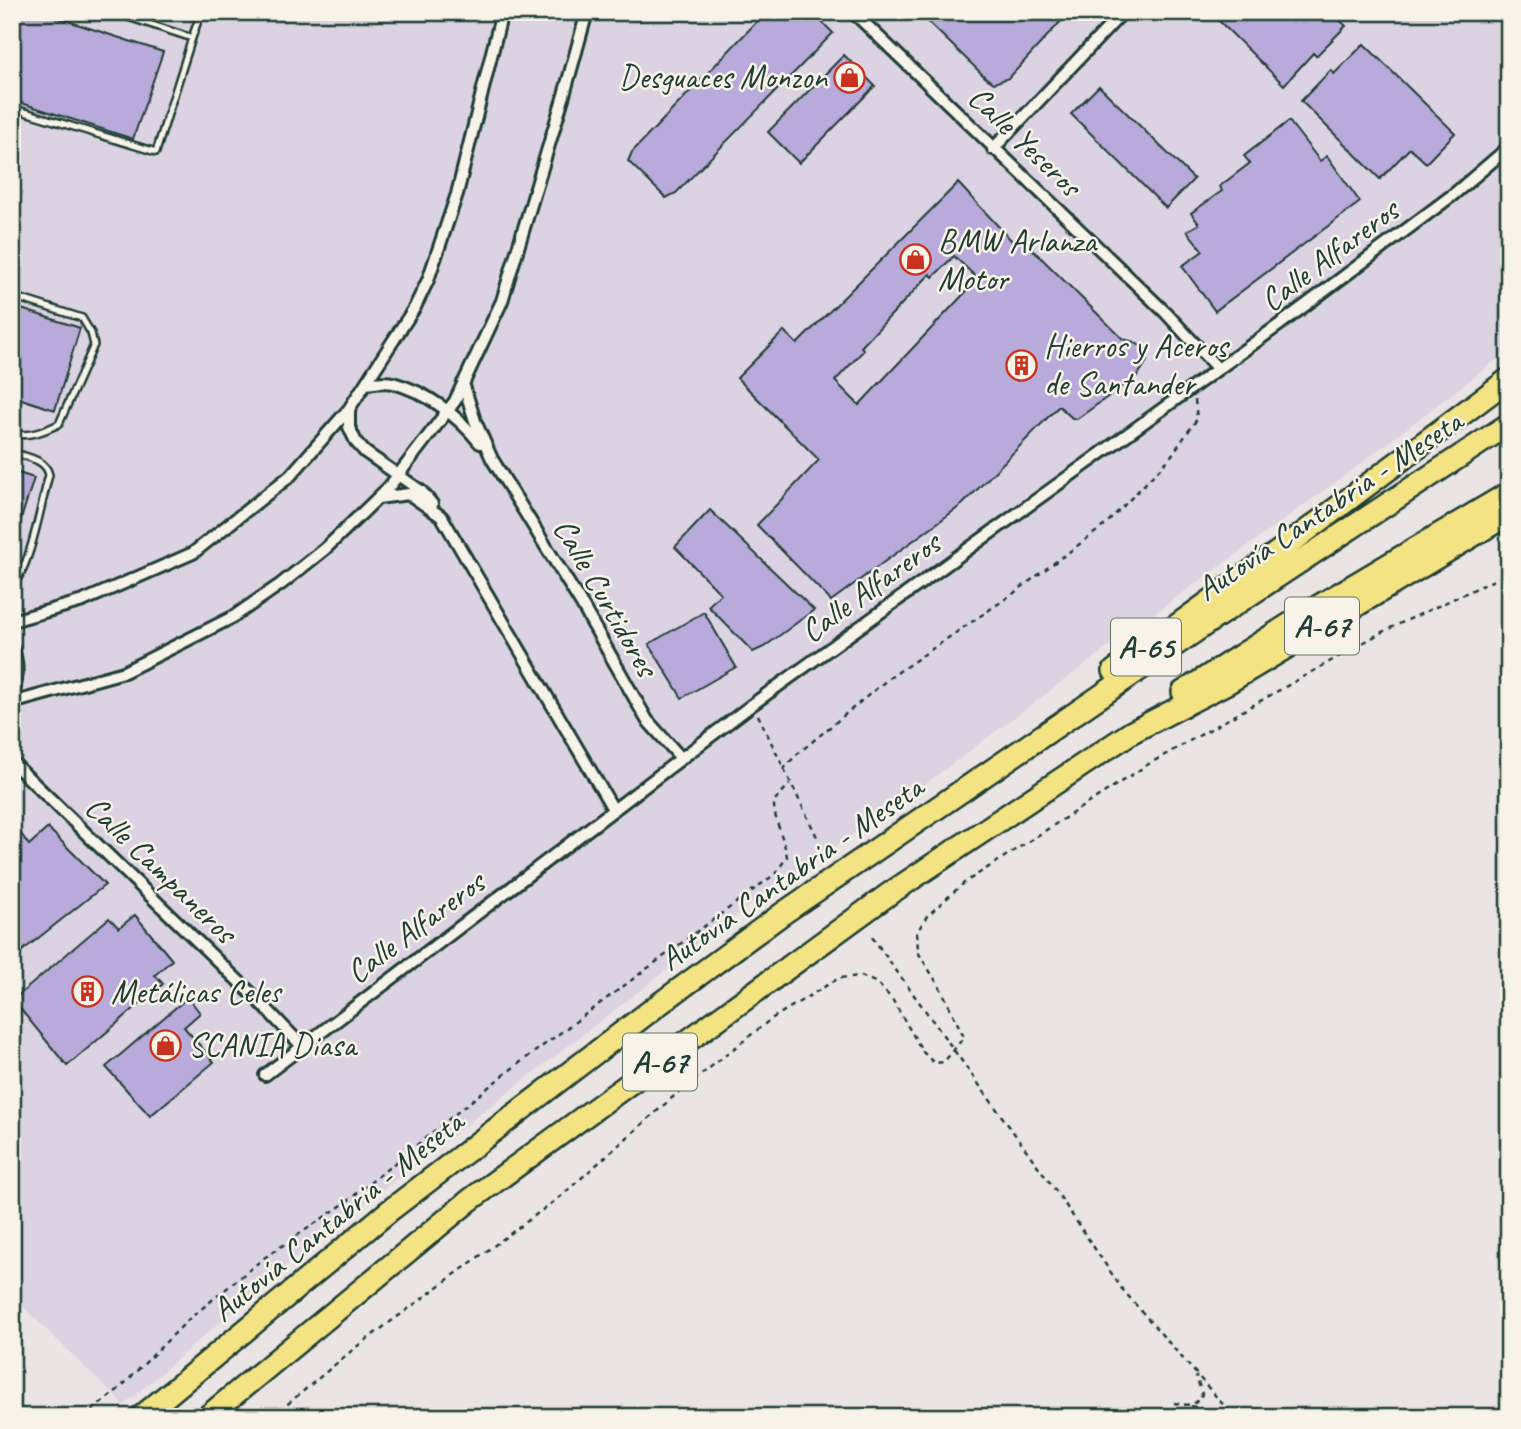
<svg xmlns="http://www.w3.org/2000/svg" width="1521" height="1429" font-family="Caveat,sans-serif">
<rect width="100%" height="100%" fill="#eae4e5"/>
<filter id="ink" filterUnits="userSpaceOnUse"><feTurbulence type="fractalNoise" baseFrequency=".0143" numOctaves="2"/><feDisplacementMap in="SourceGraphic" scale="14" xChannelSelector="R" yChannelSelector="G"/><feConvolveMatrix kernelMatrix="1 2 1 2 8 2 1 2 1" color-interpolation-filters="sRGB"/></filter>
<g filter="url(#ink)">
<path fill="#dbd3e2" d="M12,12h1497v338l-158,121 -229,166 -194,145 -183,127 -447,346 -174,150 -112,-109z"/>
<path fill="#b8aadb" stroke="#1f3d34" stroke-width="2" fill-rule="evenodd" d="M12,12h28l123,40 -30,87 -121,-39z
M766,12h46l21,21 -157,160 -10,5 -38,-37 4,-9z
M918,12h135l9,8 -53,58 -15,5 -8,-5z
M1210,12h122l14,14 -30,30 -3,-3 -29,32z
M1364,44l91,89 -29,30 -16,-15 -30,31 -79,-78 30,-31 3,4z
M844,55l31,31 -76,77 -31,-31z
M1099,86l95,93 -28,29 -95,-94z
M1289,121l31,40 7,-5 33,46 -145,109 -33,-45 21,-15 -16,-20 12,-7 -8,-11 31,-22 -2,-5 30,-23 -6,-7z
M958,183l55,59 6,-6 104,103 11,3 8,5 4,8 1,6 -9,14 -61,44 -5,-1 -13,-12 -96,98 -132,97 -74,-76 62,-65 -82,-82 47,-47 13,13zM954,256l24,23 -119,126 -24,-24 29,-31 -3,-3 69,-73 3,3z
M12,306l68,22 -25,82 -43,-14z
M12,471l22,7 -19,60h-3z
M710,510l104,100 -50,37 -11,5 -45,-46 13,-12 -46,-47z
M704,612l32,55 -54,31 -33,-54z
M12,821l17,24 19,-17 57,57 -93,74z
M135,915l37,45 -17,15 8,9 -96,82 -54,-66 96,-82 10,10z
M188,997l12,16 -16,14 30,35 -64,54 -44,-49z"/>
<g fill="none" stroke-linecap="round" stroke-linejoin="round">
<defs>
<path id="lane" d="M192,38l9,-26
M12,108l144,44 36,-114 -79,-26
M12,296l70,22 9,15 3,12 -35,79c-15,7 -30,14 -47,9
M12,452c14,5 34,7 37,23 -7,24 -19,96 -37,110"/>
<path id="street" d="M853,12l313,301 52,56
M993,149l130,-137
M463,383l12,38 17,38 90,146 65,115 34,38
M366,384c8,-1 19,-3 27,-1 34,9 65,33 87,60
M349,409v18l7,15 9,10 56,39 11,13
M378,498l31,-4 33,23 171,292
M12,621l71,-20 110,-48 97,-77 59,-67 66,-102 13,-27 29,-86 45,-182
M12,648c8,16 4,36 0,53
M12,703l112,-31 109,-55 48,-33 44,-35 64,-62 66,-86 47,-100 62,-206 23,-83
M12,762l245,237 45,47
M265,1075l488,-371 526,-379 175,-131 55,-47"/>
<path id="highway" d="M1114,671l179,-130 216,-162
M1183,692l129,-82 197,-117
M141,1417l248,-206 269,-206 124,-91 434,-297 293,-193
M207,1417l263,-217 419,-306 243,-162 95,-49 282,-169"/>
</defs>
<use href="#lane" stroke="#1f3d34" stroke-width="10"/>
<use href="#street" stroke="#1f3d34" stroke-width="16"/>
<use href="#highway" stroke="#1f3d34" stroke-width="26"/>
<path stroke="#1f3d34" stroke-width="2.5" stroke-dasharray="5 5" stroke-linecap="butt" d="M758,715l61,126
M783,770l12,-14 93,-77 126,-86 91,-68 64,-66 28,-40 -2,-19
M872,937l184,254 66,98 112,128
M1174,1403c14,2 21,5 28,-9l-6,-18
M1191,1406l38,11
M84,1417l36,-29 69,-69 75,-61 81,-55 161,-130 269,-199 12,-17c-3,-20 -14,-38 -13,-56l16,-17
M272,1417l83,-69 205,-151 113,-100 98,-78 68,-41 22,-2 16,7 15,16 31,53 11,11 10,-1 20,-25 -22,-46 -24,-39 -1,-20 10,-16 37,-33 183,-118 237,-134 125,-58"/>
<use href="#lane" stroke="#f7f3e8" stroke-width="5"/>
<use href="#street" stroke="#f7f3e8" stroke-width="10"/>
<use href="#highway" stroke="#f4e382" stroke-width="21"/>
</g>
</g>
<defs>
<symbol id="shop-ring" viewBox="-11 -11 22 22"><circle r="9.5" fill="#f7f3e8" stroke="#c8321e" stroke-width="1.5"/><path d="M-5-2.5h2.3a2.7 3.5 0 0 1 5.4 0H5L5.5 6h-11ZM-1.5-2.5h3a1.5 2.3 0 0 0-3 0Z" fill="#c8321e"/></symbol>
<symbol id="building-ring" viewBox="-11 -11 22 22"><circle r="9.5" fill="#f7f3e8" stroke="#c8321e" stroke-width="1.5"/><path d="M-4-6H4V6H1V3H-1V6H-4ZM-2.5-4.3h1.7v1.8h-1.7ZM.8-4.3h1.7v1.8H.8ZM-2.5-1h1.7V.8h-1.7ZM.8-1h1.7V.8H.8Z" fill="#c8321e"/></symbol>
</defs>
<g fill-rule="evenodd">
<use href="#shop-ring" x="832" y="60" width="35" height="35"/>
<use href="#shop-ring" x="898" y="242" width="35" height="35"/>
<use href="#building-ring" x="1004" y="348" width="35" height="35"/>
<use href="#building-ring" x="70" y="974" width="35" height="35"/>
<use href="#shop-ring" x="148" y="1028" width="35" height="35"/>
</g>
<g text-anchor="middle" dominant-baseline="central" stroke-width="5" stroke-linejoin="round" paint-order="stroke">
<g fill="#f7f3e8" stroke="#60746a" stroke-width="2">
<rect x="1285" y="597.5" width="74" height="57" rx="5"/>
<rect x="1111" y="618.5" width="70" height="57" rx="5"/>
<rect x="623" y="1033.5" width="74" height="57" rx="5"/>
</g>
<g font-size="32" font-weight="bold" fill="#1f3d34">
<text x="1322" y="626">A-67</text>
<text x="1146" y="647">A-65</text>
<text x="660" y="1062">A-67</text>
</g>
<g font-size="33" fill="#1f3d34" stroke="#f7f3e8" text-anchor="start">
<text x="827" y="77" text-anchor="end">Desguaces Monzon</text>
<text x="938" y="241">BMW Arlanza<tspan x="938" dy="38">Motor</tspan></text>
<text x="1044" y="346">Hierros y Aceros<tspan x="1044" dy="38">de Santander</tspan></text>
<text x="111" y="992">Metálicas Celes</text>
<text x="188" y="1045">SCANIA Diasa</text>
</g>
<g font-size="33" fill="#1f3d34" stroke="#f7f3e8">
<text transform="translate(1025 141) rotate(44)">Calle Yeseros</text>
<text transform="translate(1329 255) rotate(-37)">Calle Alfareros</text>
<text transform="translate(1329 505) rotate(-34)">Autovía Cantabria - Meseta</text>
<text transform="translate(870 587) rotate(-36)">Calle Alfareros</text>
<text transform="translate(606 597) rotate(60)">Calle Curtidores</text>
<text transform="translate(161 869) rotate(44)">Calle Campaneros</text>
<text transform="translate(791 873) rotate(-35)">Autovía Cantabria - Meseta</text>
<text transform="translate(415 927) rotate(-37)">Calle Alfareros</text>
<text transform="translate(337 1216) rotate(-39)">Autovía Cantabria - Meseta</text>
</g>
</g>
<rect width="1521" height="1429" fill="none" stroke="#f7f3e8" stroke-width="42"/>
<rect x="21" y="21" width="1479" height="1387" fill="none" stroke="#1f3d34" stroke-width="2.5" filter="url(#ink)"/>
</svg>
